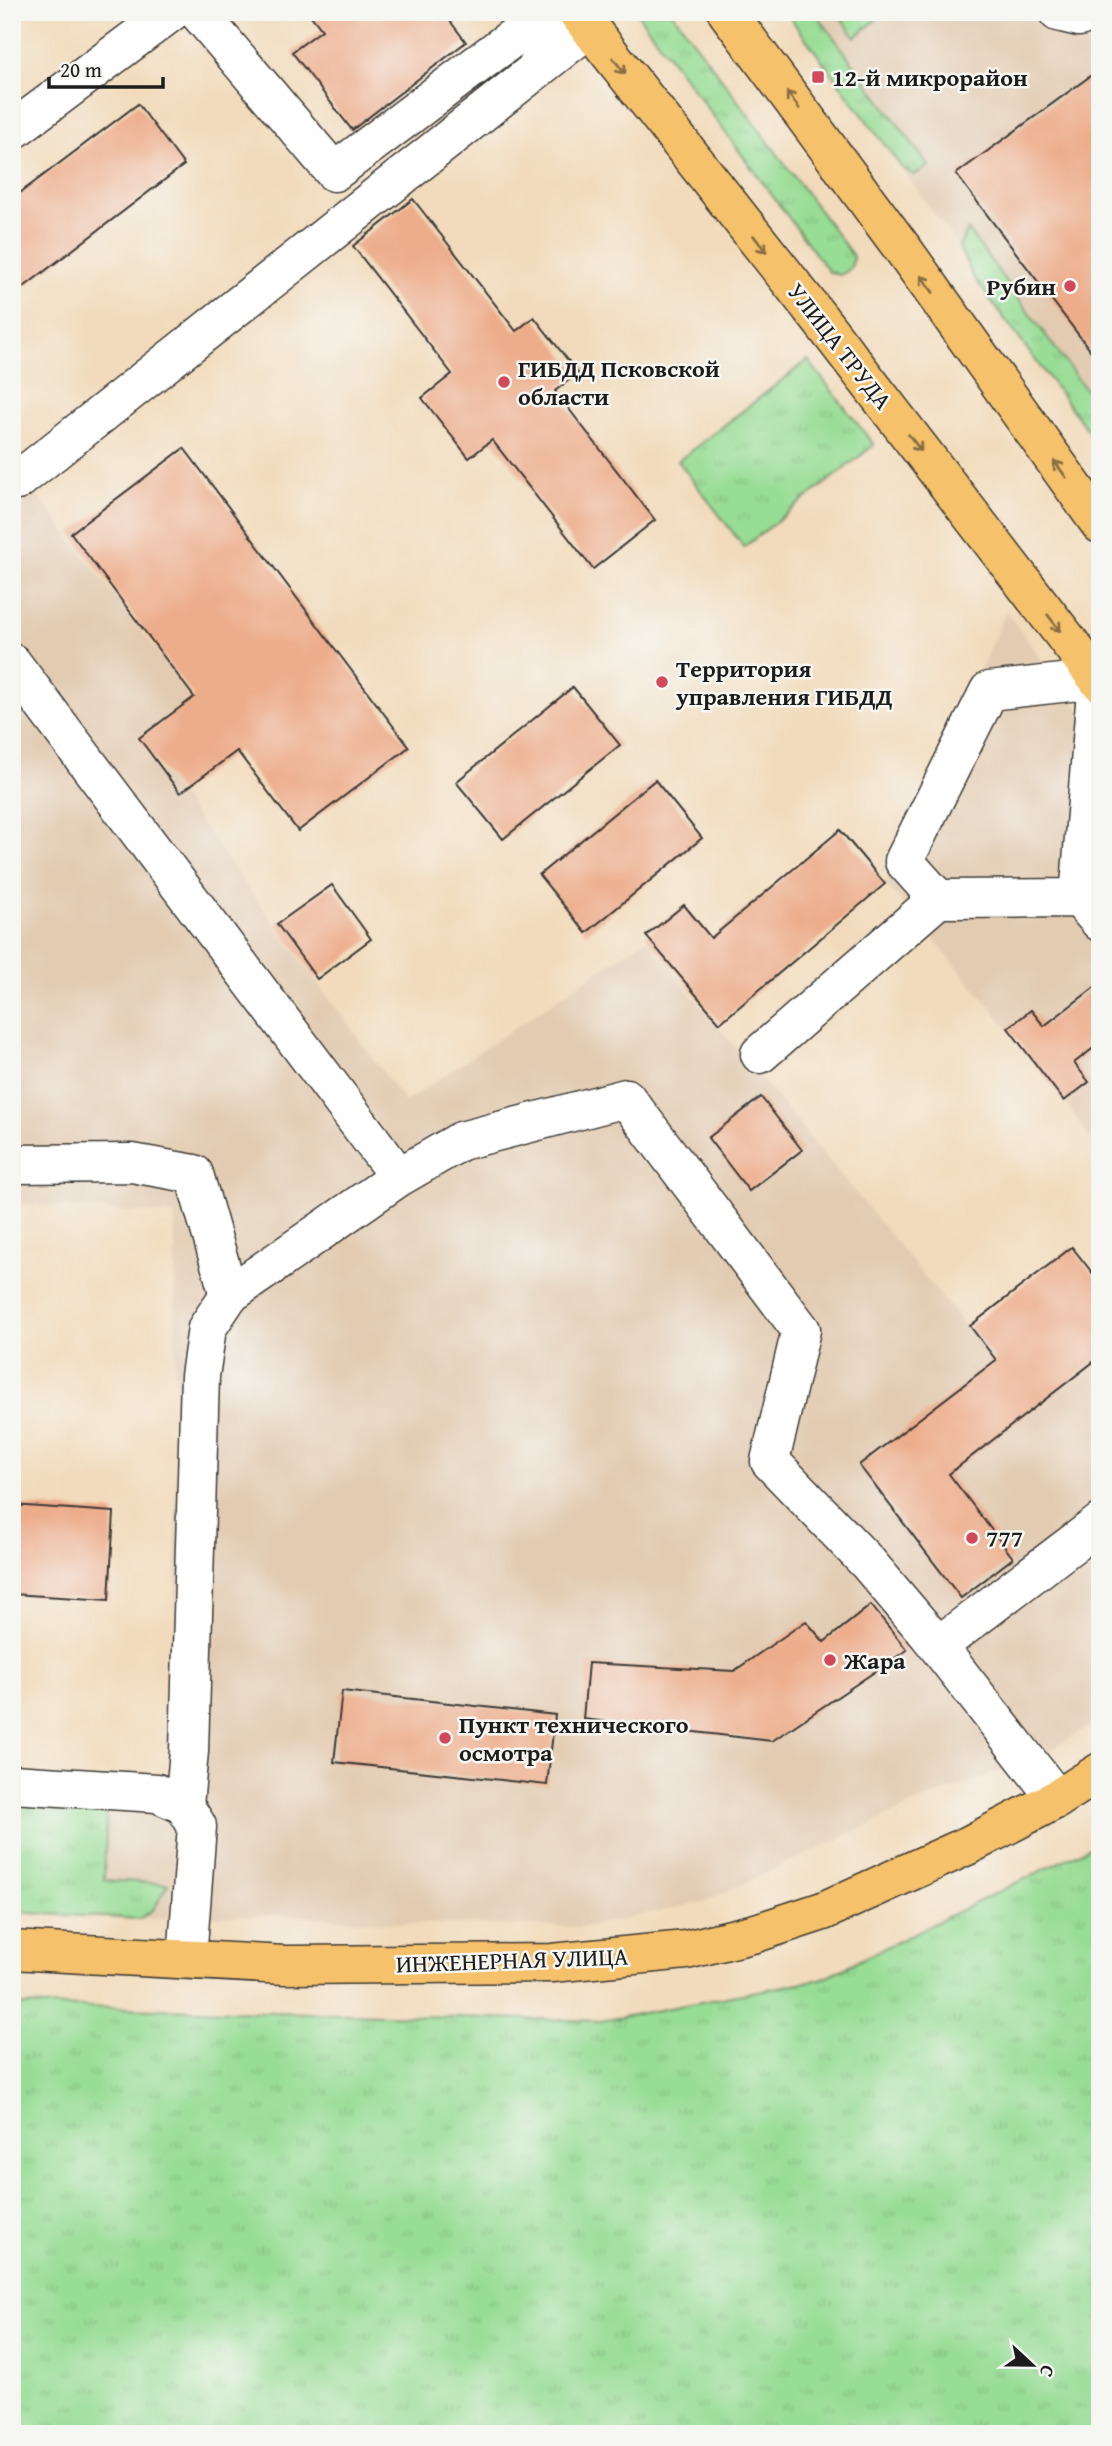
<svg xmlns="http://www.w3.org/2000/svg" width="1112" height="2446" font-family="'Gentium Book Plus',serif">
<defs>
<pattern id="grass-tufts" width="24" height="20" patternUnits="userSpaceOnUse" patternTransform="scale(1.75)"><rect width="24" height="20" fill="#98dd95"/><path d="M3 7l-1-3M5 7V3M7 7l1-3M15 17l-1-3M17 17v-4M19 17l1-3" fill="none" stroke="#82bd80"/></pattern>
</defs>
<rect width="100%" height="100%" fill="#f6f6f2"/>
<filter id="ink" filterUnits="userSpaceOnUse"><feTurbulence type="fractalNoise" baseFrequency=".0143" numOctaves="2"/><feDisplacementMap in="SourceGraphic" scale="14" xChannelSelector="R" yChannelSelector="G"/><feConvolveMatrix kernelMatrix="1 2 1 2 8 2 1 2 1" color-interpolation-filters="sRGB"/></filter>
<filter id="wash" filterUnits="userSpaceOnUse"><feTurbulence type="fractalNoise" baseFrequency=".00686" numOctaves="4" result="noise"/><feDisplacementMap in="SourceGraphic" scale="28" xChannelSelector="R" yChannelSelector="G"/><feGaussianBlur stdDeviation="1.57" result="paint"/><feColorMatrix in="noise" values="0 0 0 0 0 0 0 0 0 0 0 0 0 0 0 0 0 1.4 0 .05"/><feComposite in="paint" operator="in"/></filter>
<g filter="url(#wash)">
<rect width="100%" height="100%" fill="#f2dbbc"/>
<path fill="#e2cbb1" d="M786,12h314v435l-128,-172 -13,-28z
M12,462l181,235 -55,41 267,364 241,-163 321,389 105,-81 26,32h2v440l-54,34 -135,52 -207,97 -120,25 -190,-4 -104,-8 -151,4 15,-10 -50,-28 3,-83 65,-2 4,-174 -1,-407 -163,-12z
M1006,611l94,126v415l-36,-51 -56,-73 -92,-110 -31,-34z"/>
<path fill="url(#grass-tufts)" stroke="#5a7c58" stroke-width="2" d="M636,12h36l181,244c0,11 -4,16 -14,19l-10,-3z
M786,12h29l114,154 -15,9 -12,-7z
M837,12h34l5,8 -21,17z
M968,230l132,179v38l-128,-172 -13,-28z
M808,360l66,85 -130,102 -66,-86z
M12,1792l95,6 -3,82 64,4 -14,25 -15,10 -127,-7z
M1100,1842v592h-1088v-429l589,16 220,-42z"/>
<g id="blocks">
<path fill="#edac8a" d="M308,12h135l23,30 -114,88 -60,-78 30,-22z
M1100,69v294l-144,-189z
M138,104l46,61 -172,131v-97z
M413,199l103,132 18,-14 44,56 -23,18 100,129 -62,49 -101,-129 -23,18 -47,-60 30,-24 -99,-128z
M184,448l225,299 -111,84 -61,-80 -57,42 -41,-55 55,-41 -123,-164z
M573,687l47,58 -117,94 -47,-57z
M655,780l47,58 -116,95 -47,-58z
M840,830l45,54 -165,139 -74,-87 38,-31 27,33z
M332,885l39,54 -54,40 -40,-55z
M1100,983v60l-26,20 15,19 -25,19 -56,-73 23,-18 13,16z
M761,1097l41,53 -53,41 -41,-53z
M1072,1247l26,33 2,-1v86l-4,-5 -147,114 64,84 -52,40 -102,-133 137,-105 -26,-34z
M12,1505l102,7 -5,88 -97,-6z
M871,1605l36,45 -135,91 -189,-22 5,-56 146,8 72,-50 18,21z
M342,1691l213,24 -8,70 -213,-23z"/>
</g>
</g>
<g filter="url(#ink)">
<use href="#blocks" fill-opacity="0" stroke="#3c3934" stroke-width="2"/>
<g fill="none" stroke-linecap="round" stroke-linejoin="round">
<defs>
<path id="minor" d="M198,12l136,160 177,-133 76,-11
M1058,12l21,5 14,-5
M12,131l159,-119
M17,481l572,-453
M12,663l387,514
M1097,679l-18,219 -141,1 -34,-38 85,-170z
M1079,898l21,24
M760,1054l178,-155
M12,1164l120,-1 62,11 35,121
M938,1646l162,-123
M12,1784l145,9 27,12 13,21 -10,133
M184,1805l5,-54 11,-375 7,-48 22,-33 170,-118 62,-36 165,-43 175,232 -31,131 98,102 61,72 128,164"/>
<path id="major" d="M577,12l242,306 281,364
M727,12l178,240 195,272
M12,1950l273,15 267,-2 134,-13 70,-17 67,-22 146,-66 88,-46 43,-27"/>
</defs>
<use href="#minor" stroke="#3c3934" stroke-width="41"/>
<use href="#major" stroke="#3c3934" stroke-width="41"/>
<use href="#minor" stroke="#fff" stroke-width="38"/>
<use href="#major" stroke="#f5c16b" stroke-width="38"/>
</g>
<defs><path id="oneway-shaft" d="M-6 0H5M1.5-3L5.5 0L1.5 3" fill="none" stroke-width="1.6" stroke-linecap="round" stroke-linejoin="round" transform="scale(1.75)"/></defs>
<g stroke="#886e44">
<use href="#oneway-shaft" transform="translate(619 66) rotate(52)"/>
<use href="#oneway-shaft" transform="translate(793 100) rotate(-126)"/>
<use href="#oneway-shaft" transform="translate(760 244) rotate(52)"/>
<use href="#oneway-shaft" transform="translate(927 284) rotate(-126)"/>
<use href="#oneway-shaft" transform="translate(915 443) rotate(52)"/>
<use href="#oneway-shaft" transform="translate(1060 469) rotate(-126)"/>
<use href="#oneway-shaft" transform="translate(1054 623) rotate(52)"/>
</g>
</g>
<g fill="#d1495b" stroke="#f6f6f2" stroke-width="2.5">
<rect x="811" y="70" width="14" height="14" rx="3.5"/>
<circle cx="1070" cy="286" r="7"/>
<circle cx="504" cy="382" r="7"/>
<circle cx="662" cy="682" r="7"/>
<circle cx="972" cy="1538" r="7"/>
<circle cx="830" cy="1660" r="7"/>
<circle cx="445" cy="1738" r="7"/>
</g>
<g text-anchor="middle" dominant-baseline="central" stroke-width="5" stroke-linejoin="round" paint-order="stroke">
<g font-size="24" font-weight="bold" fill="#1c1c1c" stroke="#f6f6f2" text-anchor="start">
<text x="832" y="77">12-й микрорайон</text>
<text x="1056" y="286" text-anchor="end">Рубин</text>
<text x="518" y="368">ГИБДД Псковской<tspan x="518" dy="28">области</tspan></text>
<text x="676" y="668">Территория<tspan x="676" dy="28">управления ГИБДД</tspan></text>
<text x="986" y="1538">777</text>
<text x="844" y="1660">Жара</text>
<text x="459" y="1724">Пункт технического<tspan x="459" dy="28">осмотра</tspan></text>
</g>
<g font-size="24" fill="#1c1c1c" stroke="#f6f6f2">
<text transform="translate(840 346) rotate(52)">УЛИЦА ТРУДА</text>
<text transform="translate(512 1960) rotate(-2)">ИНЖЕНЕРНАЯ УЛИЦА</text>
</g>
</g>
<rect width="1112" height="2446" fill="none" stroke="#f6f6f2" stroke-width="42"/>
<g transform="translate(1032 2365) rotate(112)" stroke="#f6f6f2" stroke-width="5" paint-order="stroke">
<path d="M0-5L12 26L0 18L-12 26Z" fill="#1c1c1c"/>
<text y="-10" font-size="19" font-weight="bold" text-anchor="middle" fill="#1c1c1c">С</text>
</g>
<path d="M49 77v10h114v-10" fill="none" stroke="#1c1c1c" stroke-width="3.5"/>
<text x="60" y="77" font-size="21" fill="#1c1c1c" stroke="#f6f6f2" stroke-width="5" paint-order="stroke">20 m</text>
</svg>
